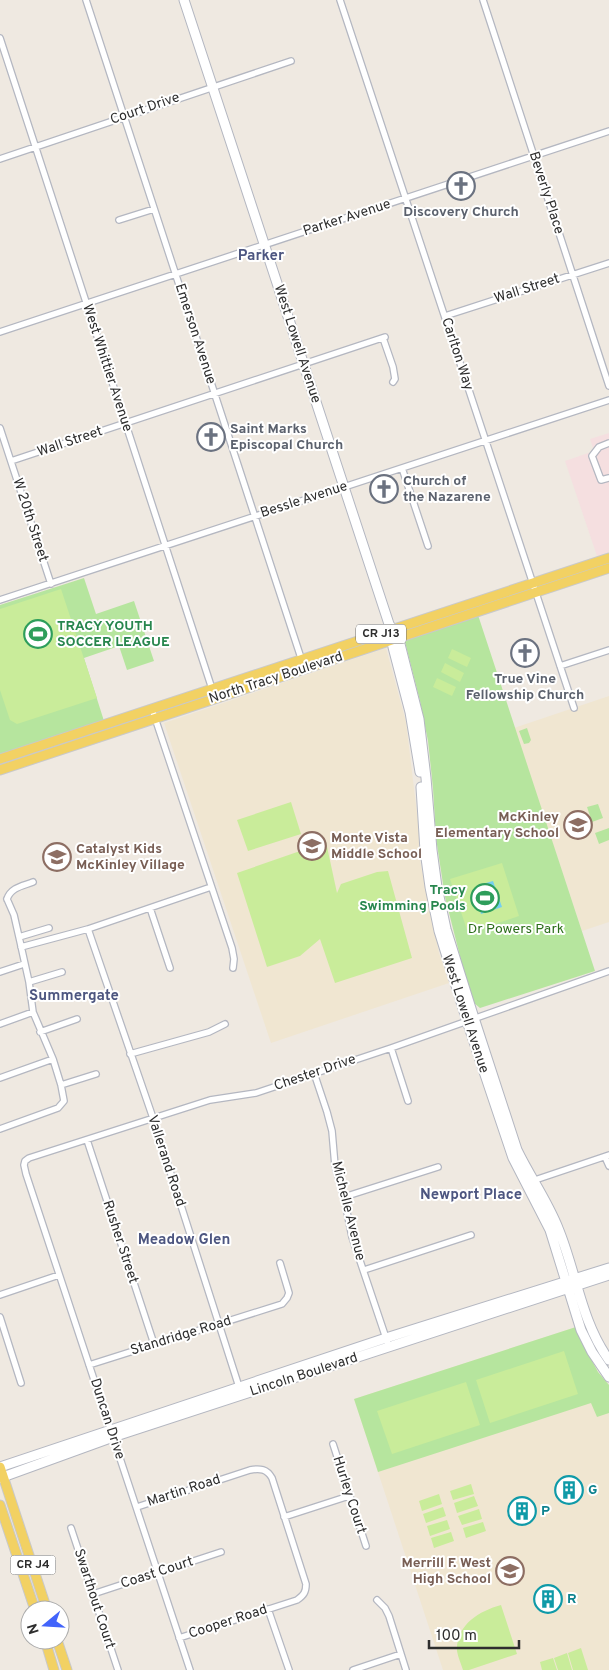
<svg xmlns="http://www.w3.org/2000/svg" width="609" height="1670" font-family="Overpass,sans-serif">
<rect width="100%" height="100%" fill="#efe9e1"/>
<path fill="#f0e6d1" d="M386,648l20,74 13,108 1,31 19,92 10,30 -178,60 -107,-320z
M609,696v226l-27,9 -68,-203z
M576,1327l6,15 16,30 11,13v285h-166l-89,-271z"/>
<path fill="#f5dfe0" d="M609,433v119l-12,4 -32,-95 29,-10 -4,-12z"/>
<path fill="#b6e59e" d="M84,578l12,36 38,-13 20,60 -27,9 -8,-24 -35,12 20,63 -104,34v-150z
M478,615l117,356 -115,37 -6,-5 -10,-31 -19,-75 -9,-59 -3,-50 -5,-47 -8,-40 -15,-59 1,-2z
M527,728l4,12 -2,3 -5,1 -5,-13z
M598,804l5,14 -11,4 -5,-15z
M609,828v12l-10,4 -4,-11z
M576,1327l6,15 16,30 11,13v28l-12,4 -6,-14 -213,69 -24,-73z"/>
<path fill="#c9ec9a" d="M61,589l36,109 -80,26 -7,-4 -10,-30v-81z
M452,649l19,9 -4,9 -19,-9z
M445,663l19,10 -4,9 -19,-10z
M437,678l19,9 -4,9 -19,-9z
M291,802l10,32 -53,17 -11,-31z
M326,842l11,51 4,-9 36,-12 11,-1 24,87 -77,25 -15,-44 -20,17 -33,11 -30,-94z
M502,863l17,53 -51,17 -18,-54z
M564,1351l14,43 -88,29 -14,-43z
M466,1382l14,43 -88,29 -15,-43z
M471,1484l3,10 -21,6 -3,-9z
M439,1494l3,10 -20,7 -3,-10z
M474,1496l4,10 -21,7 -3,-10z
M443,1507l3,9 -20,7 -3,-9z
M479,1509l3,10 -20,6 -4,-9z
M447,1520l3,9 -20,7 -3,-10z
M483,1522l3,9 -20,7 -3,-10z
M451,1532l3,9 -20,7 -3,-10z
M501,1605l16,49 -48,16h-6c-2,-6 -5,-13 -6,-19 -1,-26 22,-40 44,-46z
M581,1648l7,22h-15l-5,-17z
M567,1653l5,17h-14l-4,-12z
M553,1658l4,12h-15l-2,-8z"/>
<path fill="#75cff0" d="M493,881l9,26 -21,7 -4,-15 16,-5 -3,-7 -9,3 -2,-5z"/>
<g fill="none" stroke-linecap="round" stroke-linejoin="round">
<defs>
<path id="street" d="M86,0l216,661
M340,0l234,708
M483,0l126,386
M0,38l215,660
M0,159l291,-98
M119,220l35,-11
M445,316l164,-53
M0,332l609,-201
M383,338l10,29 2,12 -2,3
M0,428l51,156
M609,443l-10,4 -7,9 9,24 8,-2
M11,461l374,-124
M402,468l26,78
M0,600l609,-200
M560,666l49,-16
M152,709l80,239 2,11 -1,9
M7,899c4,-12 16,-13 26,-17
M150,908l20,60
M88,929l65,189 87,272
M19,937l30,-9
M21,947l67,-18 123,-42
M0,972l24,-8
M29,982l33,-10
M0,1024l33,-12
M40,1032l37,-13
M391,1048l17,53
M130,1054l79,-22 16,-8
M314,1073l13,39 5,19 3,35 9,31 8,40 37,110
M0,1078l53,-19
M61,1085l35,-11
M0,1129l58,-21 6,-7 -3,-16 -8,-26 -20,-47 -4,-30 -10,-45 -5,-22 -7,-16
M87,1140l67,204
M605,1157l4,9
M532,1181l77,-26
M344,1197l94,-30
M364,1270l107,-35
M0,1295l59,-20
M0,1317l21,66
M89,1365l193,-61 5,-6 2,-5 -9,-30
M333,1444l33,102
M137,1507l113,-37c10,-2 17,-1 22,8l34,106c0,8 -2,11 -9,16l-118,38
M284,1517l65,-21
M71,1528l47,142
M93,1594l128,-42
M377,1600l8,8 4,8 17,54
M268,1609l21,61
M190,1670l-164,-496 -2,-9 1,-4 4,-3 156,-50 25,-8 46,-7 135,-45 218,-77
M353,1670l48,-16"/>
<path id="secondary" d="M184,0l205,624 11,20 19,75 7,59 6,72 5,37 9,42 28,89 43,132c13,27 30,50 41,78 18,43 23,94 51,132
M391,633l2,14 17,65 10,60
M421,787l4,64 5,36 9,44 28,90 46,137 37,72 31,100 11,22 17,25
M0,1467l386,-129 223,-70
M0,1478l113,-41 496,-162"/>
<path id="primary" d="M0,759l609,-201
M0,770l609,-202
M0,1467l47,143
M0,1505l35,105
M45,1640l9,30
M57,1640l10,30"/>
</defs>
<use href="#street" stroke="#b4b7c1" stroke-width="8"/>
<use href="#secondary" stroke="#b4b7c1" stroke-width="11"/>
<use href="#primary" stroke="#c9c9c9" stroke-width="11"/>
<use href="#street" stroke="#fff" stroke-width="5.5"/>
<use href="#secondary" stroke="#fff" stroke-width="9"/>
<use href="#primary" stroke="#f2d163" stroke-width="9"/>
</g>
<defs>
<symbol id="church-ring" viewBox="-11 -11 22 22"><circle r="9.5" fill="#fff" stroke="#6b7280" stroke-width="1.5"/><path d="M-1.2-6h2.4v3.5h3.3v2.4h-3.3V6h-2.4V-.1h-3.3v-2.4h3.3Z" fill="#6b7280"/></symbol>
<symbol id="stadium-ring" viewBox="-11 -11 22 22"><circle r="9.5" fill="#fff" stroke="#2e9e5b" stroke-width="1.5"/><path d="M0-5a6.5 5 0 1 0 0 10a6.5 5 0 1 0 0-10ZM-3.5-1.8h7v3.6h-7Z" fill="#2e9e5b"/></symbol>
<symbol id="school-ring" viewBox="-11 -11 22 22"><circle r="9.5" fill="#fff" stroke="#8d6e63" stroke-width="1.5"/><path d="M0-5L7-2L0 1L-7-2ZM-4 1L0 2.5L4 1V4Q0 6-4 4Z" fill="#8d6e63"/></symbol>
<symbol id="building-ring" viewBox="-11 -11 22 22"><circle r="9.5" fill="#fff" stroke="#0f9aa8" stroke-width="1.5"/><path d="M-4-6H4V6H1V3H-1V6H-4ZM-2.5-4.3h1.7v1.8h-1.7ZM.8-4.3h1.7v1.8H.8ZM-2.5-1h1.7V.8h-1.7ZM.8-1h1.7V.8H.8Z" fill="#0f9aa8"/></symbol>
</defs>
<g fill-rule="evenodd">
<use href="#church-ring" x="445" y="170" width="32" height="32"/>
<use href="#church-ring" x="195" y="421" width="32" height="32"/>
<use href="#church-ring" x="368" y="473" width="32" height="32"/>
<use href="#stadium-ring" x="22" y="618" width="32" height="32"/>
<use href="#church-ring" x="509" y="637" width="32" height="32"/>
<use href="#school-ring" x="562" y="809" width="32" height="32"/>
<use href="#school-ring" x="296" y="830" width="32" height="32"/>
<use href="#school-ring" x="41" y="841" width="32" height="32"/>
<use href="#stadium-ring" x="469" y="882" width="32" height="32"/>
<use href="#building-ring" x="553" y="1474" width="32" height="32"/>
<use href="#building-ring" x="506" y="1495" width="32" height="32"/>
<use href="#school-ring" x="494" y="1555" width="32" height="32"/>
<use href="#building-ring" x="532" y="1583" width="32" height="32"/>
</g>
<g text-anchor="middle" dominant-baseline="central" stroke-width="4" stroke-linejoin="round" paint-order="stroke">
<g fill="#fff" stroke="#6d6d6d" stroke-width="1">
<rect x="356" y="624.5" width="50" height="19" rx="4"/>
<rect x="10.5" y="1555.5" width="45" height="19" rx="4"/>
</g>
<g font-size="12" font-weight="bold" fill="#2e2e2e">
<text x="381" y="634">CR J13</text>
<text x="33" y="1565">CR J4</text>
</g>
<g font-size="14" fill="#2e2e2e" stroke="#fff">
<text transform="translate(145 109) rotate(-19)">Court Drive</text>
<text transform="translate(546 193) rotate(72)">Beverly Place</text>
<text transform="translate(347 218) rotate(-18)">Parker Avenue</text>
<text transform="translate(527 289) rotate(-18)">Wall Street</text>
<text transform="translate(195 334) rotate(72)">Emerson Avenue</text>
<text transform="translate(297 344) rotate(72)">West Lowell Avenue</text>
<text transform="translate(457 354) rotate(72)">Carlton Way</text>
<text transform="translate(107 368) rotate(72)">West Whittier Avenue</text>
<text transform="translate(70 442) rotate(-19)">Wall Street</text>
<text transform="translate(304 500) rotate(-18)">Bessle Avenue</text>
<text transform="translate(30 520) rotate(72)">W 20th Street</text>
<text transform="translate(276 678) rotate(-18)">North Tracy Boulevard</text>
<text transform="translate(465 1014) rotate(72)">West Lowell Avenue</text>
<text transform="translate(315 1073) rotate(-19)">Chester Drive</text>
<text transform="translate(166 1161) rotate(72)">Vallerand Road</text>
<text transform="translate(348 1211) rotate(76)">Michelle Avenue</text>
<text transform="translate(120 1242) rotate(72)">Rusher Street</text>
<text transform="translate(181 1336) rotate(-17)">Standridge Road</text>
<text transform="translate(304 1375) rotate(-18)">Lincoln Boulevard</text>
<text transform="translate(107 1419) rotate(72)">Duncan Drive</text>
<text transform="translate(184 1491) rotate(-18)">Martin Road</text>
<text transform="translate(349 1495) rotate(72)">Hurley Court</text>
<text transform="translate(157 1573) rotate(-18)">Coast Court</text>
<text transform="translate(94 1599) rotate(72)">Swarthout Court</text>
<text transform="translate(228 1622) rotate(-18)">Cooper Road</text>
</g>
<g font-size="14" font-weight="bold" fill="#5b616d" stroke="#fff">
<text x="461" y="212">Discovery Church</text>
<text x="230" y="429" text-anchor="start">Saint Marks<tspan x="230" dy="16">Episcopal Church</tspan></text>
<text x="403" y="481" text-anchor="start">Church of<tspan x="403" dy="16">the Nazarene</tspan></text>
<text x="525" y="679">True Vine<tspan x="525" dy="16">Fellowship Church</tspan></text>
</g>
<g font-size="14" font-weight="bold" fill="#27864d" stroke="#fff" text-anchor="start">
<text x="57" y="626">TRACY YOUTH<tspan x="57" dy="16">SOCCER LEAGUE</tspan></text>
<text x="466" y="890" text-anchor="end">Tracy<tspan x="466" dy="16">Swimming Pools</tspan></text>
</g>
<g font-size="14" font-weight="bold" fill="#785e54" stroke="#fff" text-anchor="end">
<text x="559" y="817">McKinley<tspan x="559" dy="16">Elementary School</tspan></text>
<text x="331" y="838" text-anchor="start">Monte Vista<tspan x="331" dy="16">Middle School</tspan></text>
<text x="76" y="849" text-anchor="start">Catalyst Kids<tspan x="76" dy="16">McKinley Village</tspan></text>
<text x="491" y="1563">Merrill F. West<tspan x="491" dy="16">High School</tspan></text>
</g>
<g font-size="14" fill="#2c6e1b" stroke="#fff">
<text x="516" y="929">Dr Powers Park</text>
</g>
<g font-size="14" font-weight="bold" fill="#0d838f" stroke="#fff" text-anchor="start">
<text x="588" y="1490">G</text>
<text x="541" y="1511">P</text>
<text x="567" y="1599">R</text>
</g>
<g font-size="15" font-weight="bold" fill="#4d5680" stroke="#fff">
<text x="261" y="256">Parker</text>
<text x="74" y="996">Summergate</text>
<text x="471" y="1195">Newport Place</text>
<text x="184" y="1240">Meadow Glen</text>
</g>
</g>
<g transform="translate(45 1625) rotate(252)"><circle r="24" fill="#ffffff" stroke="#ababab"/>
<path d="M0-4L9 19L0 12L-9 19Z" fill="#4264fb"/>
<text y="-8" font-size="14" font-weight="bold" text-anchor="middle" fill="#2e2e2e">N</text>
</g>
<path d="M429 1640v8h90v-8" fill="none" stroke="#2e2e2e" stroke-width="2.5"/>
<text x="436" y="1640" font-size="15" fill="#2e2e2e" stroke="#ffffff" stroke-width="4" paint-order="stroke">100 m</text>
</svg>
